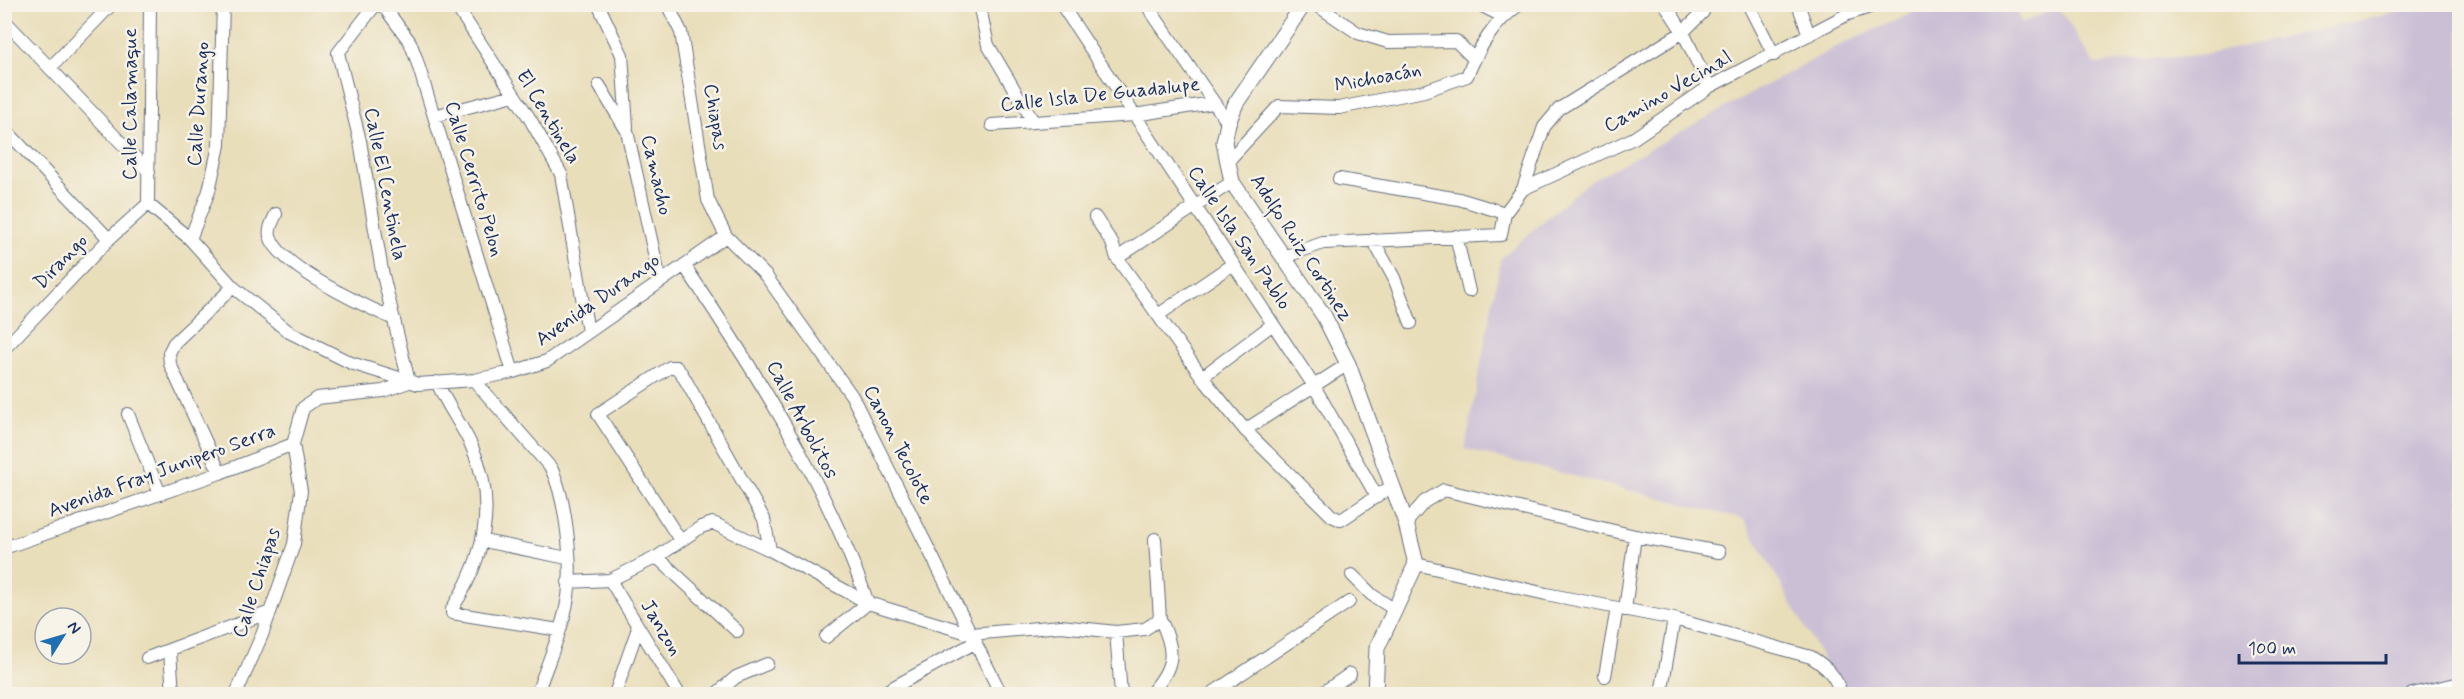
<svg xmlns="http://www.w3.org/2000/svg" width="2464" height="699" font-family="Mynerve,sans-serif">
<rect width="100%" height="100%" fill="#f7f3e8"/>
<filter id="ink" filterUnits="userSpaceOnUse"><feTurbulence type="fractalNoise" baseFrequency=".0167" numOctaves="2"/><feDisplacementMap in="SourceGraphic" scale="12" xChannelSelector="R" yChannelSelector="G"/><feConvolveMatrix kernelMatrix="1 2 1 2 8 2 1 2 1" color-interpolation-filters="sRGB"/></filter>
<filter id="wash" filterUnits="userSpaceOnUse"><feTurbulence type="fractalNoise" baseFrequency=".008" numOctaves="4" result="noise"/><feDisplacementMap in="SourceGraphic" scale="24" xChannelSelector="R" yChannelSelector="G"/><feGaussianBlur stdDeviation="1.35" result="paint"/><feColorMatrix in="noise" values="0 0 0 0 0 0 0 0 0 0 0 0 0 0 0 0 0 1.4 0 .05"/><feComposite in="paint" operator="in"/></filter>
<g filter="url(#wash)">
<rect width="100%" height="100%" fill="#e9deba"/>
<path fill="#cbbfd5" d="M1930,5h84l8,18 36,-16 37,57 114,-10 221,-49h29v689h-621l-8,-22 -86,-153 -279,-70 36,-191 86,-75 251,-137z"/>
</g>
<g filter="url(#ink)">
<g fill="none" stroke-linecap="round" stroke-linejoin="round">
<defs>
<path id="minor" d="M382,4l28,38 6,16 97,314
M455,4l75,115 31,55 27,158
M598,4l24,51 5,72
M667,4l14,28 27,168 18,36 40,40 86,120 149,298
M979,4l9,41 45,76
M1061,4l253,382 63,111
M1146,4l82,119
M1315,4l43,29 30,9 68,-1 18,18
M1478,4l24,12
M1665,4l18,28 26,55
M1748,4l26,51
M1798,4l11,31
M4,20l145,152
M51,67l61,-63
M599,85l28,46 33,149
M434,116l80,-21
M992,125l142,-10 79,-12
M4,128l105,111
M1228,161l51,-55 60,2 85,-17 43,-15c12,-29 27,-54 53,-72
M1339,179l120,20 46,14
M1523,189l21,-62 15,-18 124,-77 20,-20
M148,204l42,35 43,48 56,45 62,31 67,21 56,-4 39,-8 34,-11 179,-125
M148,204l2,-200
M276,214c-3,7 -8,15 -6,22 9,31 95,70 124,83
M1095,217l17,26 5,15 85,119 43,53 87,86 9,4 51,-34
M1456,236l13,55
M190,239l19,-48 10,-46 4,-141
M1373,240l21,38 17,45
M1284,257l39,-14 178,-8 4,-22 18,-24 111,-51 75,-51 139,-73 31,-10
M1117,258l115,-76
M684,265c71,106 142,217 184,338
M1158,315l75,-51
M4,349l105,-110 39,-35
M1202,377l71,-53
M474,380l77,88c15,30 22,95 17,129 -5,33 -21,66 -31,97
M437,382c10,24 25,43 35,65 26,57 12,112 -20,162v4l107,17
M128,414l32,80
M1245,430l103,-66
M220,473l-50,-109 -1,-11 5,-10 59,-56
M1406,523l18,-21 20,-12 191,46 -10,74
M1635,536l84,16
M680,540l-82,-126 72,-47h6l6,7 82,145 6,31
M484,541l83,17
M4,548l216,-75 73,-29 10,-36 14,-10 66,-7 26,-9 -27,-111 -22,-130 -22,-88 38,-49
M657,557l80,74
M1416,564l130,30 128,25 137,38c16,10 25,19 30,37
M1352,575l20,20 23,15
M610,580l69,114
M568,582l42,-2 47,-23 44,-30 12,-4 57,27 98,53 103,31 90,-8 55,6 29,-3 15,-10 -5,-80
M1116,632l5,62
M826,637l42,-34
M170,651l3,43
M147,658l123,-46
M1605,676l12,-68
M236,694l26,-59 32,-91 7,-53 -8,-47
M615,694l23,-66
M716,694l20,-17 31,-13
M881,694l95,-52
M1150,694c25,-27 26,-43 10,-75
M1211,694l138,-92
M1321,694l29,-20
M1661,694l13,-75
M2412,694l48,-11"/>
<path id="major" d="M1304,4l-68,99 -8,20 -4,19 8,40 92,134 24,48 58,159 10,41 -39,84 -2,46"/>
</defs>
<use href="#minor" stroke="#636c7e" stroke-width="14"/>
<use href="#major" stroke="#636c7e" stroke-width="17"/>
<use href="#minor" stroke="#fff" stroke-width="12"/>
<use href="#major" stroke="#fff" stroke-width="15"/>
</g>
</g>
<g text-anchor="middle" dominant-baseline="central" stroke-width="5" stroke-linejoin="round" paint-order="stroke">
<g font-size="20" fill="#1b2f5e" stroke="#f7f3e8">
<text transform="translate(1378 78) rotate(-11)">Michoacán</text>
<text transform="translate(1668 92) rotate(-30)">Camino Vecinal</text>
<text transform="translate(1100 95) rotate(-6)">Calle Isla De Guadalupe</text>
<text transform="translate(130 104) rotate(-90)">Calle Calamaque</text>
<text transform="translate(199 104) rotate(-86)">Calle Durango</text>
<text transform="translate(548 117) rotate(59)">El Centinela</text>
<text transform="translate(715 117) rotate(81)">Chiapas</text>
<text transform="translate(656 175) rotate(77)">Camacho</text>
<text transform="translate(474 179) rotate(73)">Calle Cerrito Pelon</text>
<text transform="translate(385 184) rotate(79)">Calle El Centinela</text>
<text transform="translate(1239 238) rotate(56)">Calle Isla San Pablo</text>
<text transform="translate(1301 248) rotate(57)">Adolfo Ruiz Cortinez</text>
<text transform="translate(61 262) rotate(-46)">Dirango</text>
<text transform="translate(598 300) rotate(-35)">Avenida Durango</text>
<text transform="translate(802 420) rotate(62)">Calle Arbolitos</text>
<text transform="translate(898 445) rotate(63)">Canon Tecolote</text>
<text transform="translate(162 471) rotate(-20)">Avenida Fray Junipero Serra</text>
<text transform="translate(257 583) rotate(-72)">Calle Chiapas</text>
<text transform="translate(661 628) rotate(59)">Janzon</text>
</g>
</g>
<rect width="2464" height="699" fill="none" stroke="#f7f3e8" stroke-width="24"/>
<g transform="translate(63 636) rotate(53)"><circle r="28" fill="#f7f3e8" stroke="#9fa5b1" stroke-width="1.5"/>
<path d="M0-4.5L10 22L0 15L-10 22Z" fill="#1f6fb2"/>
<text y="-9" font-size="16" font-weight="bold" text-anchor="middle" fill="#1b2f5e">N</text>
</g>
<path d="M2239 654v9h147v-9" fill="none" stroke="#1b2f5e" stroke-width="3"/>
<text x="2248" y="654" font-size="18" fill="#1b2f5e" stroke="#f7f3e8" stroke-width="4.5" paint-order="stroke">100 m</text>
</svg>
